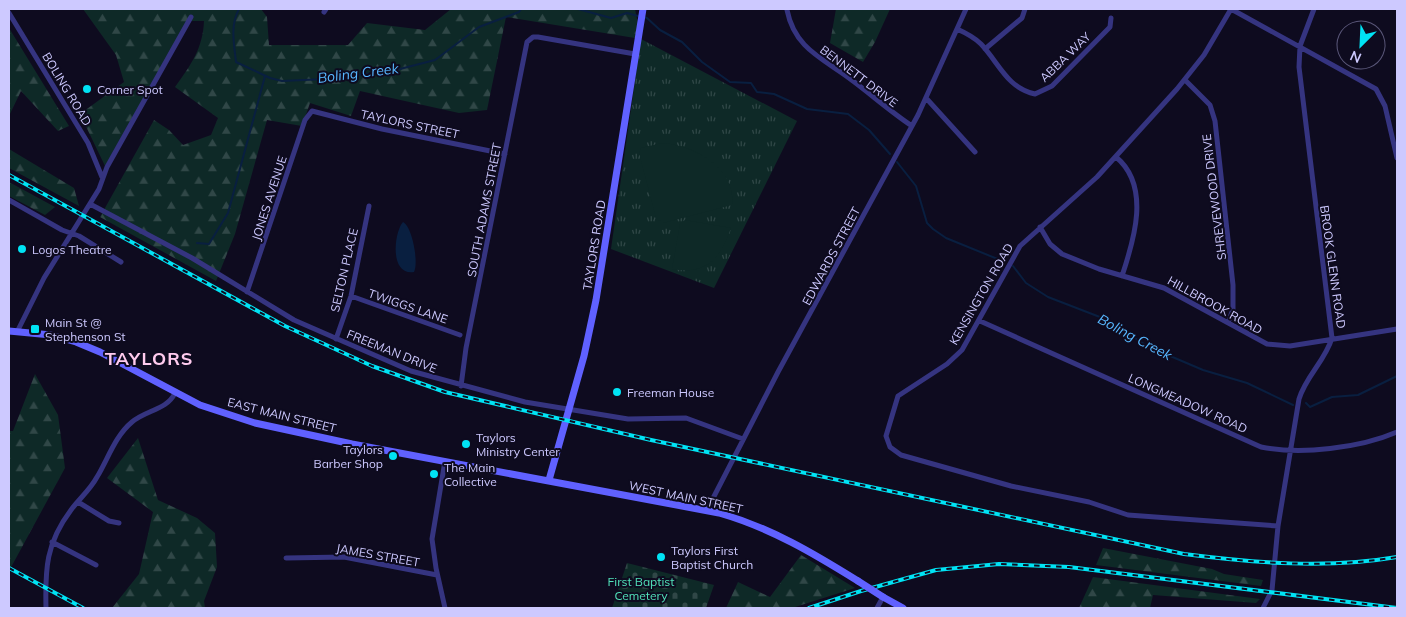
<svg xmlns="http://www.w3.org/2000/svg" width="1406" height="617" font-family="Mulish,sans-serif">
<defs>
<pattern id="grass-tufts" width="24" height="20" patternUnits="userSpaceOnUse" patternTransform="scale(1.25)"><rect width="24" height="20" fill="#0e2927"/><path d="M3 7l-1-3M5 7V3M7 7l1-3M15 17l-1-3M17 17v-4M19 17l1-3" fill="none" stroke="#304747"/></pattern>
<pattern id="forest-firs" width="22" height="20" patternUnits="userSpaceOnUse" patternTransform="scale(1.25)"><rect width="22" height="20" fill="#0e2927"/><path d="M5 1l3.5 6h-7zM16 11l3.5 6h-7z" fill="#304747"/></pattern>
<pattern id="cemetery-stones" width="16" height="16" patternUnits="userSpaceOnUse" patternTransform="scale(1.25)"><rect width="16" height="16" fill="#0e2927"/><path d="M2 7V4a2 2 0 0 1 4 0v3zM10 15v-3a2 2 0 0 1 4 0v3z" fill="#304747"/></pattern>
</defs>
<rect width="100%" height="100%" fill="#0e0b1f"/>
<path fill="url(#grass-tufts)" d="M641,39l156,82 -83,167 -103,-39z"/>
<path fill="url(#forest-firs)" d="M83,9h178l6,8 2,28h79l19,-22 58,7 26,-21h184l6,30 -135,-22 -19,93 -28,3 -99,-22 -9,25 -41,-13 -8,23 -35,-6 -32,114 -19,47 -116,-64 54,-97 15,10 14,15 28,-10 7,-17 -43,-31c16,-22 28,-39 29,-66h-17l-82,145 -25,-52 44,-32 -8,-27z
M836,9h54l-15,33 -12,20 -33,-19z
M9,28l60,98 -11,5 -37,-40 -12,25z
M9,149l65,39 5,18 -70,-38z
M9,182l46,25 -10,8 -36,-19z
M35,374l23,41 7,53 -56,103v-140h4z
M138,438l20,62 39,18 18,15 2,34 -13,34 1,7h-93l27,-34 14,-62 -46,-34z
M1103,548l109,21 12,5 39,6 -2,6 -165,-21z
M801,555l54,33 -63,20h-66l12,-26 32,15z
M1093,577l167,22 -4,4 -103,-8 -3,13h-71z"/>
<path fill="url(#cemetery-stones)" d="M627,563l87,22 -8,23h-94z"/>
<path fill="#0e2927" d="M662,143c31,2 75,25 70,62l-69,18 -7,-5 -17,-65 2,-5z
M685,220l46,8c-11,31 -24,47 -59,41l8,-45z"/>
<path fill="#091f40" d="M403,222c9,4 16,41 11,50 -25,4 -20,-40 -11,-50z"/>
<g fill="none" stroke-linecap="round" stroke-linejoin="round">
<path stroke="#091f40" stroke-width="2" d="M239,9c-9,16 -5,35 -3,53l34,16 12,3 44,-2 70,-9 39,-10 44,-33 40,-15 2,-3
M578,9l33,9 16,-5 11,3
M643,17l4,1 13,12 22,12 20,20 28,20 21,1 6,9 17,2 33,15 41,5 21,16 21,24
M897,162l19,24 11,37 6,6 13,9 59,24
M197,243l12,1 19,-31 37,-137
M1013,266l13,17 22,14 57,22 44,28 54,23 44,13 46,22
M1306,403l4,4 22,-10 26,-2 39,-19"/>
<path stroke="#353480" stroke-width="5" d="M1231,9l-27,46 -27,34 -80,88 -77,69 -58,104 -15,14 -49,32 -12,40 4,11 11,8 110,31 78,16 39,13 150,11
M1231,9l145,80 9,17 12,52
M787,10c8,40 38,49 66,71 20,15 38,31 59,45
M324,12l2,-3
M9,13l79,130 14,34
M957,29c9,4 17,8 24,15 18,19 26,44 54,50l17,-8 58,-59 1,-9
M985,49l37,-31 3,-9
M1185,80l25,25 5,16 18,164v24l-5,14
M926,98l49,54
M1116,157c35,29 18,83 6,119
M9,200l53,30 17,6 42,26
M90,204l102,54 102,62 117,51 114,31 103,17 58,-1 57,21
M1040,227l10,17 12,10 37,15 65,19 103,56 23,2 107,-17
M247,292l58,-172 7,-9 70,18 123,25
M351,296l109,39
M980,321l281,126c40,8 99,1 136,-15
M17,332l27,-54 55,-89 8,-22 84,-150
M336,339l15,-43 18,-90
M461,386l5,-38 61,-306 6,-5h5l97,17
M445,461l-13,78 4,29 9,40
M78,502l31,19 10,2
M707,510l71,-138 140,-257 48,-106
M52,542l44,23
M286,558l58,-1 93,18
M46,608c-1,-39 0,-65 25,-98 8,-11 19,-20 26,-33 11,-18 18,-41 35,-55 14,-12 35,-12 43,-29
M877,608l6,-11
M1263,608l9,-18 6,-64 21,-127c7,-23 26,-38 33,-61l-33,-271 1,-21 14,-37"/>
<path stroke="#6061ff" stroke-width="7" d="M9,331l42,4 25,7 24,10 100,53 55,18 97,21 367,69c52,15 94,40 139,68
M549,480l35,-124 12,-56 47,-291
M883,597l20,11"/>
<defs>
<path id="rail" d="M9,175l276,151 87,40 73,26 206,48 533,114c71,9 143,15 213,3
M9,568l74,40
M809,608l52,-17 75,-21 63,-6 70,3 328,41"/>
</defs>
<use href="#rail" stroke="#00e3f4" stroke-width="4"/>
<use href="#rail" stroke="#0e0b1f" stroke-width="2" stroke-dasharray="5.5" stroke-linecap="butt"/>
<path stroke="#6061ff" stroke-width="7" d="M858,581l25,16"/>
</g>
<g fill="#00e3f4" stroke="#0e0b1f" stroke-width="2">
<circle cx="87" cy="89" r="5"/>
<circle cx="22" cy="249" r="5"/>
<rect x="30" y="324" width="10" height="10" rx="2.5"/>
<circle cx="617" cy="392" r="5"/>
<circle cx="466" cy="444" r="5"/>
<circle cx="393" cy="456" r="5"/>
<circle cx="434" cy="474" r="5"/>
<circle cx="661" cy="557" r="5"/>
</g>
<g text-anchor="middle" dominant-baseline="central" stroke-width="4" stroke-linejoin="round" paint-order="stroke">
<g font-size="12" fill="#cdc9ff" stroke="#0e0b1f">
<text transform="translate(1065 57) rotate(-44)">ABBA WAY</text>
<text transform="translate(859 76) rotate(37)">BENNETT DRIVE</text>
<text transform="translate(67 89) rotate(59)">BOLING ROAD</text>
<text transform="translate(410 124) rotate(12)">TAYLORS STREET</text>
<text transform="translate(1214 197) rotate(-97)">SHREVEWOOD DRIVE</text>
<text transform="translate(269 198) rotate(-72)">JONES AVENUE</text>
<text transform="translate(484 210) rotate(-79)">SOUTH ADAMS STREET</text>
<text transform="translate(594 245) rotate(-81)">TAYLORS ROAD</text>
<text transform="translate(831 256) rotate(-62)">EDWARDS STREET</text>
<text transform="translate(1333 267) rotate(82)">BROOK GLENN ROAD</text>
<text transform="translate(344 270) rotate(-77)">SELTON PLACE</text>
<text transform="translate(981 294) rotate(-60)">KENSINGTON ROAD</text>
<text transform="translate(1215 305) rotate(29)">HILLBROOK ROAD</text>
<text transform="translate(408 306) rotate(19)">TWIGGS LANE</text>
<text transform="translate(392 351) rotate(22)">FREEMAN DRIVE</text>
<text transform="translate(1188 403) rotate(24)">LONGMEADOW ROAD</text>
<text transform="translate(282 415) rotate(14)">EAST MAIN STREET</text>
<text transform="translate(686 497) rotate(12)">WEST MAIN STREET</text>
<text transform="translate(378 555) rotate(10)">JAMES STREET</text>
</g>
<g font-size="12" fill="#cdc9ff" stroke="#0e0b1f" text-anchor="start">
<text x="97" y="89">Corner Spot</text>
<text x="32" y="249">Logos Theatre</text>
<text x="45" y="322">Main St @<tspan x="45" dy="14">Stephenson St</tspan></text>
<text x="627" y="392">Freeman House</text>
<text x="476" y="437">Taylors<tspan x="476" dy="14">Ministry Center</tspan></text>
<text x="383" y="449" text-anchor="end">Taylors<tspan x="383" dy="14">Barber Shop</tspan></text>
<text x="444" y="467">The Main<tspan x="444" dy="14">Collective</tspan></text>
<text x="671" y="550">Taylors First<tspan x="671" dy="14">Baptist Church</tspan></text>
</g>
<g font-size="12" fill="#51e2ba" stroke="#0e0b1f">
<text x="641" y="581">First Baptist<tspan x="641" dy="14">Cemetery</tspan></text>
</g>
<g font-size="14" font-style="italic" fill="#57b7ff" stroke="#0e0b1f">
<text transform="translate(358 73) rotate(-7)">Boling Creek</text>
<text transform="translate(1135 337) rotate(28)">Boling Creek</text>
</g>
<g font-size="18" font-weight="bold" letter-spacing="1" fill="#ffcbee" stroke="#0e0b1f">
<text x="149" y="358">TAYLORS</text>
</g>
</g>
<rect width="1406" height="617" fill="none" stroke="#cdc9ff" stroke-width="20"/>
<g transform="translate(1361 45) rotate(204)"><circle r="24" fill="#0e0b1f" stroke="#5a5779"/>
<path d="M0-4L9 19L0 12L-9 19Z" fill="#00e3f4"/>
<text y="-8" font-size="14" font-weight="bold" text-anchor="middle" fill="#cdc9ff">N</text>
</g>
</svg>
